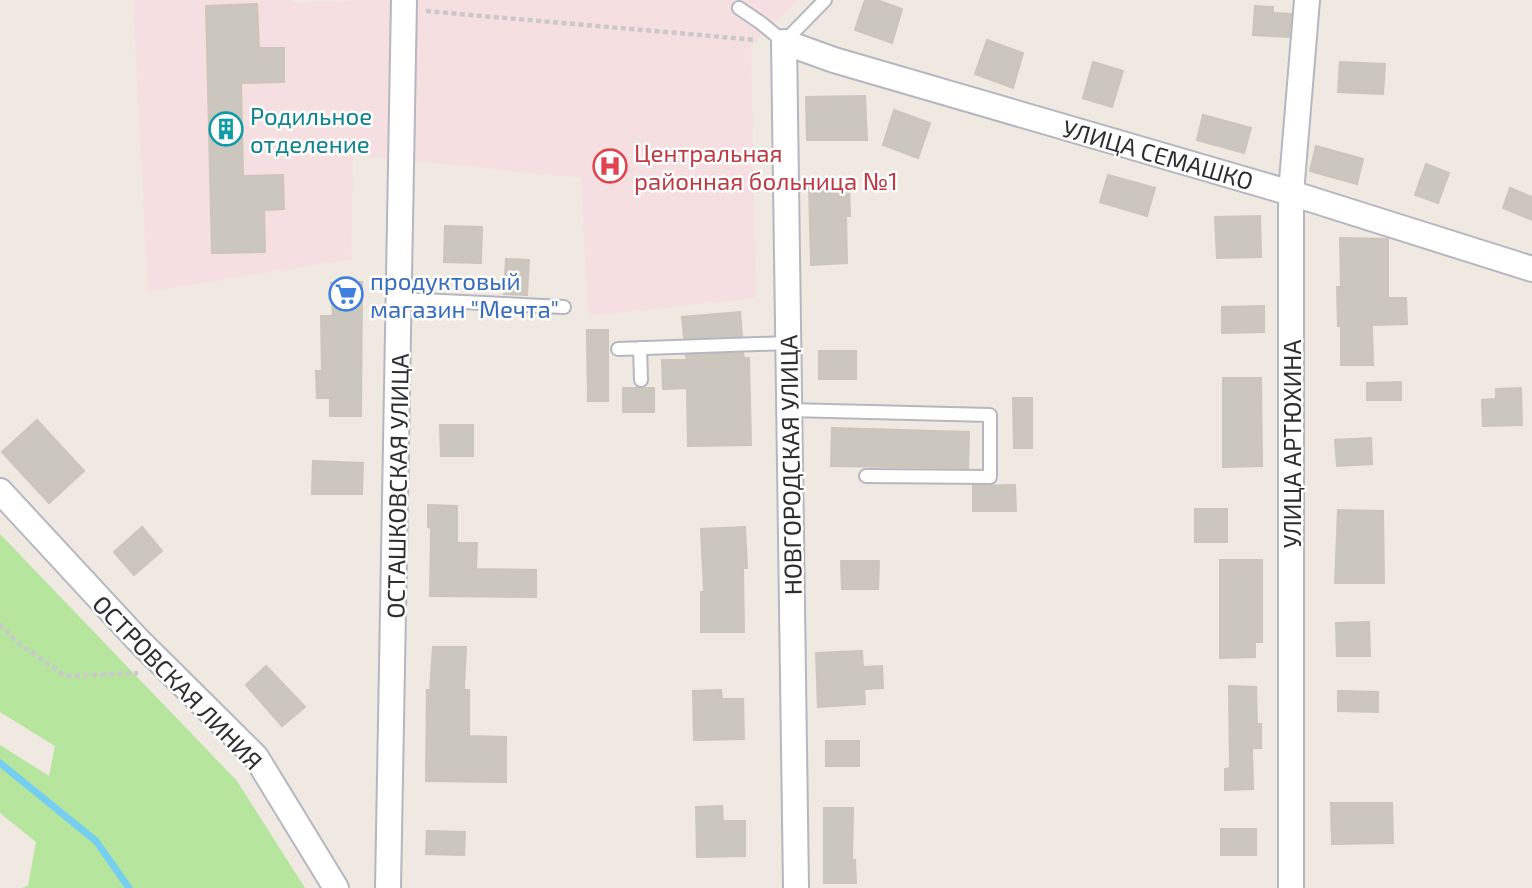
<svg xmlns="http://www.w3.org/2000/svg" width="1532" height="888" font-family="'Exo 2',sans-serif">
<rect width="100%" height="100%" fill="#efe9e1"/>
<path fill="#f5dfe0" d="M133,0h156l9,3 71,-3h429l-47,47 5,251 -168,18 -7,-138 -228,-23 -2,104 -203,33z"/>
<path fill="#b6e59e" d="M0,534l237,247 68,107h-283l6,-2 8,-44 -36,-29v-68l49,31 6,-30 -55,-34z"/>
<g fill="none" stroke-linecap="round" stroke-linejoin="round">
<path stroke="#75cff0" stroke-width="7" d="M0,763l96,78 33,47"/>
</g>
<path fill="#cbc7bf" stroke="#cbc5ba" stroke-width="2" d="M865,0h12l25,9 -10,34 -37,-13z
M257,4l2,44h25v34l-43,1 2,93 40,-1 1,34 -20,1 1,42 -53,1 -6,-247z
M1255,6l18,1v6l18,1 -2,23 -36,-2z
M987,40l36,13 -10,35 -38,-14z
M1093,62l30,9 -11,36 -29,-9z
M1340,62l45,2 -2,30 -45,-2z
M865,96l2,44h-60l-1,-43z
M894,110l36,13 -12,35 -35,-13z
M1203,115l48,13 -7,25 -47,-13z
M1316,146l47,13 -6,25 -47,-13z
M1426,164l23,9 -11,30 -23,-8z
M1108,175l47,13 -8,28 -47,-14z
M809,186h40l1,30h-4l1,47 -36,2z
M1510,188l22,9v23l-29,-12z
M1260,216l1,41 -44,1 -2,-41z
M445,226l37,1 -1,36 -37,-1z
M1340,238l48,1v59h18l1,26 -35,1 1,40h-32v-39h-3l-1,-39h4z
M506,259l23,1 -2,35 -23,-1z
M362,282l-1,134h-31v-18h-13l-1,-27h6l-1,-55h12l-2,-33z
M1264,306v26l-42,1v-26z
M740,312l2,24 -58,2 -2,-21z
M587,330h21v71h-20z
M819,351h37v28h-37z
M743,353l1,5h5l2,87 -63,1 -1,-58 -24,1 -1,-29h25l-1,-5z
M1223,378h38l1,88 -39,1z
M1401,382v18h-34v-17z
M623,388h31v24h-31z
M1521,388l1,37 -39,1 -1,-26 14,-1v-10z
M1013,398h19v50h-18z
M37,420l47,51 -35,32 -47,-51z
M440,425h33v31h-32z
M832,428l137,4 -1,36 -137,-2z
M1371,438l1,26 -35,2 -2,-26z
M313,461l50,2 -1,31h-50z
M1015,485l1,26h-43v-25z
M428,505l29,1v37h20l-1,26 60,1v27l-106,-1 1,-68 -3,-1z
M1195,509h32v33h-32z
M1338,510l45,1 1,72h-49z
M142,527l20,24 -28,24 -20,-23z
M745,527l2,41h-4l1,64h-43v-40h3l-3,-63z
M1220,560h42v82h-7v15l-35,1z
M841,561h38l-1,28h-36z
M1369,622l1,34h-33l-1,-33z
M433,647h33l-2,43h5v46l37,1v45l-80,-1 1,-91h3z
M862,651l1,16 19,-1 1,22 -19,1 1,15 -47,3 -2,-54z
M266,666l39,41 -23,19 -36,-41z
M1229,686l27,1 1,37h4v24h-9l1,41 -28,1v-21l5,-1z
M721,690l1,9h21l1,40 -50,1 -1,-49z
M1338,691l40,1v20l-40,-1z
M826,741h33v25h-33z
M1331,803h61l1,40 -61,1z
M722,806l1,15h22v35l-48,1 -1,-50z
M824,808h29l-1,52h3l1,23h-32z
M1221,829h35v26h-35z
M427,831l38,1 -1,23 -38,-1z"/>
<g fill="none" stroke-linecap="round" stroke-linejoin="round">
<defs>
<path id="service" d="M739,8l22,15 23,19 41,-42
M401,299l163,8
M640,348l1,32
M618,349l170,-6
M789,410l201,5v62l-124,-1"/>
<path id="minor" d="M0,491l137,148 119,118 80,131
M388,888l16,-888
M796,888l-12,-846 50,18 457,133 241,76
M1291,888v-695l16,-193"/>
</defs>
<use href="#service" stroke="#b4b7c1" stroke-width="16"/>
<use href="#minor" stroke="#b4b7c1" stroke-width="28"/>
<path stroke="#c9c9c9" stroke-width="4.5" stroke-dasharray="5 3.5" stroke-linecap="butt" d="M426,11l330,29
M0,624l15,17 51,35 72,-3"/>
<use href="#service" stroke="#fff" stroke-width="12"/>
<use href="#minor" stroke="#fff" stroke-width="24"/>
</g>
<defs>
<symbol id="building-ring" viewBox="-11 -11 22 22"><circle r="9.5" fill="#fff" stroke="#0f9aa8" stroke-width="1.5"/><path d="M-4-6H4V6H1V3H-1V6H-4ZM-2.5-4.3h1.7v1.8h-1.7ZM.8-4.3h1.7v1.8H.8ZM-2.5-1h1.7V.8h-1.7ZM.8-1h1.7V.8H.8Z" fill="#0f9aa8"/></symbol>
<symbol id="hospital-ring" viewBox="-11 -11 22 22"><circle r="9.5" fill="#fff" stroke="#e0444e" stroke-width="1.5"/><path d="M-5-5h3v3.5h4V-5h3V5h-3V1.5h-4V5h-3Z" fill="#e0444e"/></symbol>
<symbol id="supermarket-ring" viewBox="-11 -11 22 22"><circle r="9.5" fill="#fff" stroke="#3f7fe0" stroke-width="1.5"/><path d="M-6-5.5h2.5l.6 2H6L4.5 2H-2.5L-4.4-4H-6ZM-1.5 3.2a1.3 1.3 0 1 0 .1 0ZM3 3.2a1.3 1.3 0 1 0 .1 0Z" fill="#3f7fe0"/></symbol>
</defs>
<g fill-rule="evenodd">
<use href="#building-ring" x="207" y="110" width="38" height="38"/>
<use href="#hospital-ring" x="591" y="147" width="38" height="38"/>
<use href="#supermarket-ring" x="327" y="275" width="38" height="38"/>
</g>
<g text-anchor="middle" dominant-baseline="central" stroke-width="5" stroke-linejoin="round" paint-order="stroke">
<g font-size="24" fill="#0d838f" stroke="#fff" text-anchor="start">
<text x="250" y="115">Родильное<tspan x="250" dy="28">отделение</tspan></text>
</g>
<g font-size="24" fill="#be3a42" stroke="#fff" text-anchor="start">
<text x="634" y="152">Центральная<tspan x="634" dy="28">районная больница №1</tspan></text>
</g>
<g font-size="24" fill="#2e2e2e" stroke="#fff">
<text transform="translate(1158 154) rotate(16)">УЛИЦА СЕМАШКО</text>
<text transform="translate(1291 444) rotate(-90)">УЛИЦА АРТЮХИНА</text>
<text transform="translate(790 465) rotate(-91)">НОВГОРОДСКАЯ УЛИЦА</text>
<text transform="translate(397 486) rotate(-89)">ОСТАШКОВСКАЯ УЛИЦА</text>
<text transform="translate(178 682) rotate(46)">ОСТРОВСКАЯ ЛИНИЯ</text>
</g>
<g font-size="24" fill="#366cbe" stroke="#fff" text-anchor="start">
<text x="370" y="280">продуктовый<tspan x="370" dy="28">магазин "Мечта"</tspan></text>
</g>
</g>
</svg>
